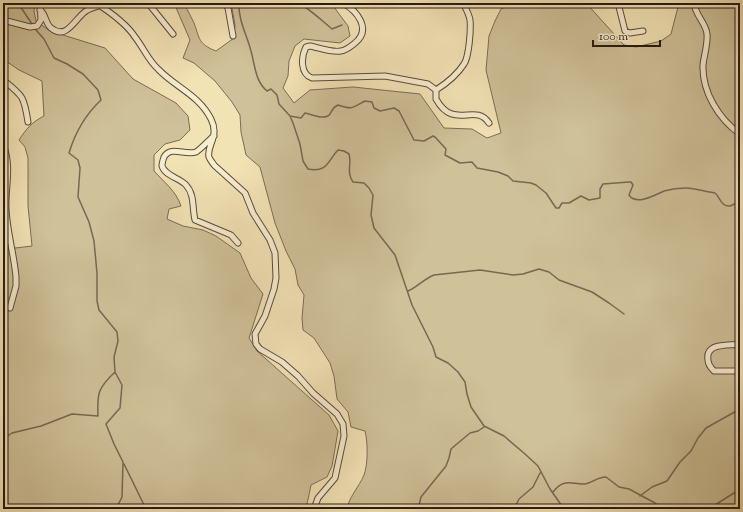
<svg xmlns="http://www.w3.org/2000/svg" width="743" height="512" font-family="'Sorts Mill Goudy',serif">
<rect width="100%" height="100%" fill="#f2e3b5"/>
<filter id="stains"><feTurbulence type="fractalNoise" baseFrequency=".005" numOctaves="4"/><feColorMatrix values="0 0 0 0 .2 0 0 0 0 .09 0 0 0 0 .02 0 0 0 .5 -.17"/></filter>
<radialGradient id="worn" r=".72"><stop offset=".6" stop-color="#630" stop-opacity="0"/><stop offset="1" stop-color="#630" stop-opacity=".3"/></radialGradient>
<path fill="#cfc199" stroke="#7a6d54" d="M3,3h32l-1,8 2,10 14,10 55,17 28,31 43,24 12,13 2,14 -10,10 -15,4 -11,11v16c10,11 22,20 27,35l-12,3 -2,10 16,7 20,4 13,6 24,17 11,25 12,16 -14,44 8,13 72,64 9,16 -6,35 -5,11 -16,8 -5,24h-303v-282l4,22 25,-3 -4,-40v-48l-3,-11 -6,-7c7,-11 13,-18 25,-24l-2,-35 -23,-11 -16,-11z
M174,3h10c3,7 7,13 10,20 6,16 4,21 22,28l18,-13 1,-13 -4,-22h100l17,23 2,10 -10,7 -36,-4 -9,7 -6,15 -1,15 -5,12 11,15 16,-13 43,-3 67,7 24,34 28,1 15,9 14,-5 -15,-63 3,-34 6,-15 6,-12 12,-6h73l38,42 12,2 25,-6 10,-7 7,-27 -3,-4h65v506h-393c2,-12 12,-22 17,-34 4,-10 4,-33 1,-44l-14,-4 -3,-15 -11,-13 -3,-23 -4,-13 -16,-25 -11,-8 -1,-12 2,-23 -6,-10 -3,-16 -9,-18 -11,-28 -15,-56 -14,-12 -5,-23 -1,-17 -8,-13 -17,-21 -21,-18 -11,-5 7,-18z"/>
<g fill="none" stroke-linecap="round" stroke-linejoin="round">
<path stroke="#766951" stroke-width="1.5" d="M18,3l18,27 8,9 10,19 13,6 16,10 15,16 3,10c-16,15 -26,33 -32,53l9,7 2,8 -2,29 11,25 5,19 3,32v28l2,9 18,22 1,9 -4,16 1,15 7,13 -2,23 -14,16 8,20 9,18 -1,35 -6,12
M239,3c-1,17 8,32 12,48 4,14 4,30 16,40l4,-2 6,6 2,9 11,12 3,7 7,21 3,17 5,8c20,4 20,-9 30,-19l6,1 5,3c3,10 -3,18 4,28l11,1 5,5 4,7 -2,20 3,13 21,27 17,50 21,42 3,10 12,6 10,9 7,10 2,12 4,13 13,19 20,10 21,18 13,12 12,23 14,20
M299,3c13,8 21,16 33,26l10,-4
M290,116l11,2 4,-5c6,1 20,8 25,1 3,-5 3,-7 8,-9 15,5 14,3 27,-4l7,1 2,6 6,3 14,-3 5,3 15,29 10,1 9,-5 2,1 11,12 -1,6 15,8 12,-1 5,6 21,4 10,4 5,5 18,2 5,2 10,8 10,15h3l3,-5h7l12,-7 8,4 11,-2v-9l3,-5 26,-2h2l2,3 -4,10c7,11 26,0 35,-4 7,-2 16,-3 22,-3 10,0 19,4 29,5 5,4 6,14 15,13 4,-1 6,-4 10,-4
M408,291c9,-4 16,-12 26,-16l46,-5 33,5 10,-1 16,-5 10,3 10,8 33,12 17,11 15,11
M3,439l9,-6 29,-7 31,-12 26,2c-1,-23 0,-28 17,-44
M124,464l22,45
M553,492c12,-15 19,-7 32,-8 7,-1 12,-7 21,-7l13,10 10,2 26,14 6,5 4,1
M734,493l6,2
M640,496l12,-9 15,-6 13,-19 11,-11 7,-13 8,-10 34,-19
M418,509l3,-12 25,-31 3,-8 2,-9 19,-16 8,-2 6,-4
M514,509l5,-10 14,-12 7,-14
M701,509l14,-4 19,-12 6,-2"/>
<defs>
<path id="minor" d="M96,3c14,9 30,20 39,34 8,10 13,23 23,32 17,18 41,26 53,50 9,18 -5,27 -2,38 1,3 4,6 5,8l31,28 8,20 17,27 5,13 1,25 -2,11 -9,27 -10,18 1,10 4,5 22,13 16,14 15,17 24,21 6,10 1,12 -9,42 -17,20 -4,11
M148,3l25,31
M225,3l3,5 5,28
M343,3c14,8 29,26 12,40 -4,3 -8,7 -14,8 -9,2 -21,-3 -31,-5l-4,1c-5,10 -6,27 6,31l73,-2 43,8 8,6
M618,3l7,28 5,2 13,-2
M694,3c1,12 12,20 13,31 1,10 -3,21 -4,31 -1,27 16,54 37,69
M40,10c6,4 5,13 11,18 16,13 24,-10 35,-17 6,-4 14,-5 21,-8
M3,20l27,7 7,-1 4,-6 -1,-17
M3,80c20,16 21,16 25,42
M436,90c11,-7 21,-15 28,-26 5,-7 7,-35 6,-44 -1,-6 -4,-11 -7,-17
M436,90v9c18,32 39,3 53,24
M214,136c-5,4 -13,13 -18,16 -11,4 -25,-7 -32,5 -1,3 -2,6 -2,9 3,10 18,12 24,19 9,10 6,23 9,35l36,15 7,8
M3,145c9,21 2,42 3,64 1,23 8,45 10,68v9l-6,22
M740,344c-11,2 -35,-2 -32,16 0,4 3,8 6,11h26"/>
</defs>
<use href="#minor" stroke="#584c38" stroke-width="7"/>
<use href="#minor" stroke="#f7edcf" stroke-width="5"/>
</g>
<rect width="743" height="512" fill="none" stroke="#f2e3b5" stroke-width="16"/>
<rect x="4" y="4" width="735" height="504" fill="none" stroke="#25190f" stroke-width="2"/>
<rect x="8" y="8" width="727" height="496" fill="none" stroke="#25190f"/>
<path d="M593 40v6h67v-6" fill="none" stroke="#25190f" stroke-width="2"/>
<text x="599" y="40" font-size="12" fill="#25190f" stroke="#f7edcf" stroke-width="3" paint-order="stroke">100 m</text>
<rect width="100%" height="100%" filter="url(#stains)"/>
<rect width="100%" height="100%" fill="url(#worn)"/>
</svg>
